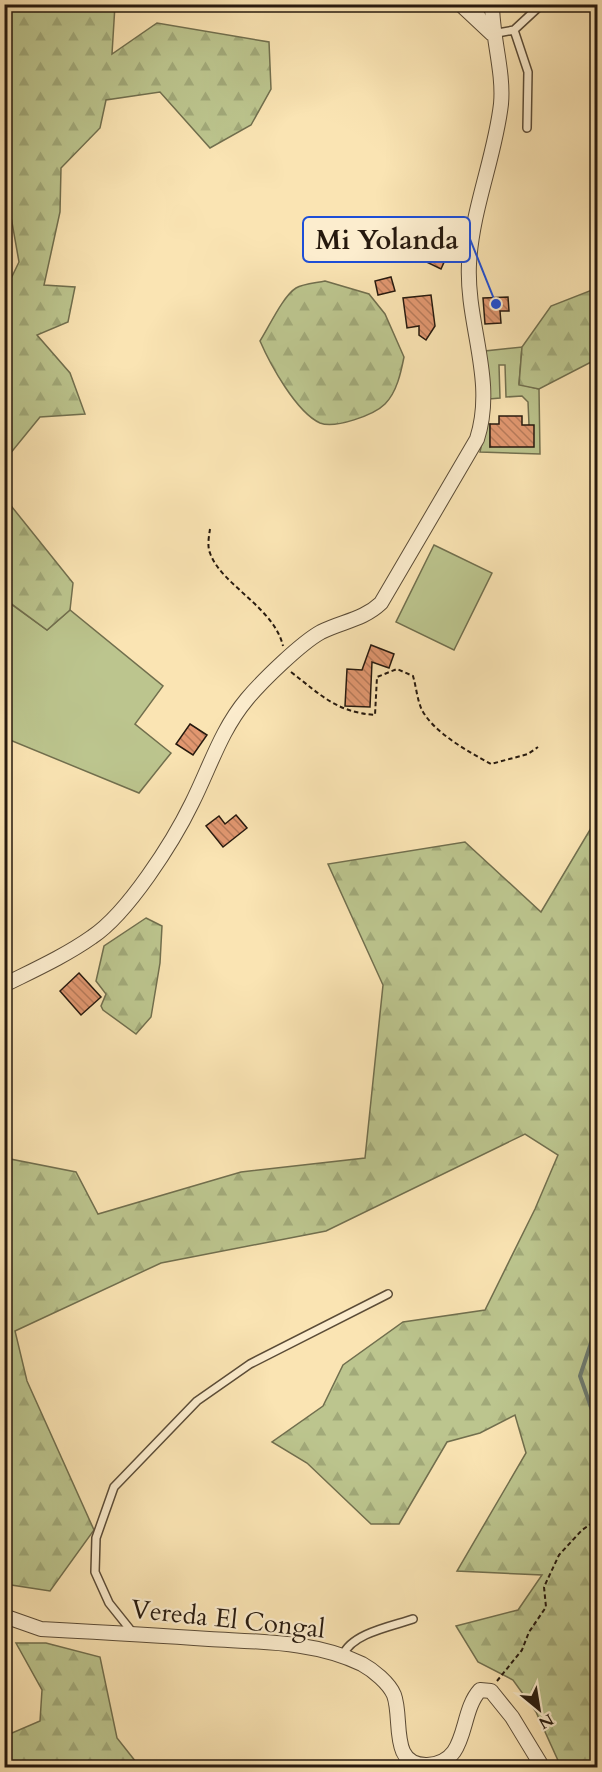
<svg xmlns="http://www.w3.org/2000/svg" width="602" height="1772" font-family="Cardo,serif">
<defs>
<pattern id="forest-firs" width="22" height="20" patternUnits="userSpaceOnUse" patternTransform="scale(1.5)"><rect width="22" height="20" fill="#bcc58e"/><path d="M5 1l3.5 6h-7zM16 11l3.5 6h-7z" fill="#a1a979"/></pattern>
<pattern id="building-back-hatch" width="6" height="6" patternUnits="userSpaceOnUse" patternTransform="scale(1.5)"><rect width="6" height="6" fill="#e19770"/><path d="M-1 5l2 2M0 0l6 6M5-1l2 2" fill="none" stroke="#b67a5a"/></pattern>
</defs>
<rect width="100%" height="100%" fill="#fae4b3"/>
<filter id="stains"><feTurbulence type="fractalNoise" baseFrequency=".00333" numOctaves="4"/><feColorMatrix values="0 0 0 0 .2 0 0 0 0 .09 0 0 0 0 .02 0 0 0 .5 -.17"/></filter>
<radialGradient id="worn" r=".72"><stop offset=".6" stop-color="#630" stop-opacity="0"/><stop offset="1" stop-color="#630" stop-opacity=".3"/></radialGradient>
<path fill="#bcc58e" stroke="#716f4e" stroke-width="1.5" d="M522,347l-3,37 20,5 1,65 -60,-2 6,-28h4v23l39,-22 -1,-23 -6,-6 -16,1 -1,-32h-6l1,33 -11,1 -4,-48z
M434,545l58,28 -38,77 -58,-28z
M4,599l43,31 23,-20 93,76 -28,38 36,29 -32,40 -134,-55z"/>
<path fill="url(#forest-firs)" stroke="#716f4e" stroke-width="1.5" d="M5,4l110,1 -3,49 45,-31 112,19 2,47 -20,36 -41,23 -50,-56 -54,8 -6,28 -39,40 -1,44 -16,73 31,2 -7,35 -31,13 33,38 15,41 -45,3 -35,43v-169l14,-29 -14,-79z
M325,281l44,13 16,20 19,43c-3,15 -7,35 -19,47 -11,11 -50,25 -65,19 -24,-11 -50,-59 -60,-82 9,-14 23,-45 36,-53 7,-4 20,-5 29,-7z
M597,288v71l-58,30 -20,-4 3,-38 29,-41z
M5,491l3,11 65,81 -3,27 -23,20 -42,-31z
M597,818v949h-36l-25,-55 -23,-32 -35,-18 -22,-36 62,-16 24,-35 -85,-4 69,-118 -11,-38 -35,18 -33,9 -48,82h-28l-64,-61 -35,-21 51,-36 20,-41 60,-43 82,-12 50,-101 23,-54 -33,-21 -199,97 -165,32 -146,68 12,50 67,149 -44,61 -45,-7v-426l71,14 22,42 143,-42 124,-14 18,-173 -55,-121 137,-22 76,70z
M146,918l16,8 -2,37 -9,54 -15,17 -33,-24 -2,-4 5,-12 -10,-13 8,-35z
M16,1643h30l54,14 17,81 19,24 -1,5h-130v-31l35,-15 2,-31z"/>
<g fill="none" stroke-linecap="round" stroke-linejoin="round">
<path stroke="#6f7c70" stroke-width="4" d="M598,1332l-5,5 -13,39 18,51"/>
</g>
<path fill="url(#building-back-hatch)" stroke="#26190e" stroke-width="1.5" d="M426,237l24,12 -9,20 -25,-12z
M391,277l4,14 -17,4 -3,-14z
M431,295l4,31 -9,14 -7,-5v-9l-12,2 -4,-30z
M508,297l1,14h-9l1,12 -16,1 -2,-26z
M499,416h23v9h12v22h-44v-23h9z
M371,645l23,9 -5,14 -17,-6 -2,45 -25,-1 2,-37 15,1z
M190,724l17,11 -14,20 -17,-11z
M236,815l11,13 -24,19 -17,-21 13,-10 6,8z
M79,973l22,24 -20,18 -21,-24z"/>
<g fill="none" stroke-linecap="round" stroke-linejoin="round">
<defs>
<path id="service" d="M475,4l9,15
M514,30l14,42 -1,56
M492,34l22,-4 28,-26
M133,1633l-24,-30 -14,-31 1,-34 18,-51 83,-86 53,-37 138,-70
M343,1655c9,-22 50,-29 70,-36"/>
<path id="minor" d="M460,4l32,30
M4,985c30,-15 61,-29 88,-48 36,-24 81,-95 100,-134 18,-36 29,-73 55,-104 15,-18 54,-56 74,-67 22,-11 42,-12 60,-29l96,-164c19,-59 -11,-115 -8,-175 3,-56 26,-107 32,-160 3,-32 -9,-67 -9,-100
M4,1616l37,13c56,3 112,6 168,10 51,3 106,2 153,25 11,6 27,19 32,31 9,24 -5,71 33,70 43,-2 31,-51 53,-75l11,1 21,26 31,51"/>
</defs>
<use href="#service" stroke="#5b4c37" stroke-width="10"/>
<use href="#minor" stroke="#5b4c37" stroke-width="16"/>
<path stroke="#26190e" stroke-width="2" stroke-dasharray="4.5 3" stroke-linecap="butt" d="M210,529c-1,7 -3,17 0,24 11,32 64,54 73,93
M291,672c30,23 45,40 84,43l2,-38 20,-8 16,7c3,10 4,22 8,32 11,24 48,44 70,56l37,-10 10,-7
M497,1681l25,-31 7,-18 17,-25 -2,-20 15,-32 23,-25 16,-11"/>
<use href="#service" stroke="#fcedce" stroke-width="7"/>
<use href="#minor" stroke="#fcedce" stroke-width="14"/>
</g>
<g text-anchor="middle" dominant-baseline="central" stroke-width="4.5" stroke-linejoin="round" paint-order="stroke">
<g font-size="26" fill="#26190e" stroke="#fcedce">
<text transform="translate(228 1619) rotate(6)">Vereda El Congal</text>
</g>
</g>
<path fill="none" stroke="#1d4ed8" stroke-width="2" d="M496 304L470 239"/>
<circle fill="#1d4ed8" stroke="#fcedce" stroke-width="2" cx="496" cy="304" r="6"/>
<rect fill="#fcedce" stroke="#1d4ed8" stroke-width="2" x="303" y="217" width="167" height="45" rx="6"/>
<g font-size="27" text-anchor="middle" font-weight="bold" fill="#26190e">
<text x="387" y="249">Mi Yolanda</text>
</g>
<rect width="602" height="1772" fill="none" stroke="#fae4b3" stroke-width="24"/>
<rect x="6" y="6" width="590" height="1760" fill="none" stroke="#26190e" stroke-width="3"/>
<rect x="12" y="12" width="578" height="1748" fill="none" stroke="#26190e" stroke-width="1.5"/>
<g transform="translate(539 1709) rotate(150)" stroke="#fcedce" stroke-width="4.5" paint-order="stroke">
<path d="M0-4.5L10 22L0 15L-10 22Z" fill="#26190e"/>
<text y="-9" font-size="16" font-weight="bold" text-anchor="middle" fill="#26190e">N</text>
</g>
<rect width="100%" height="100%" filter="url(#stains)"/>
<rect width="100%" height="100%" fill="url(#worn)"/>
</svg>
